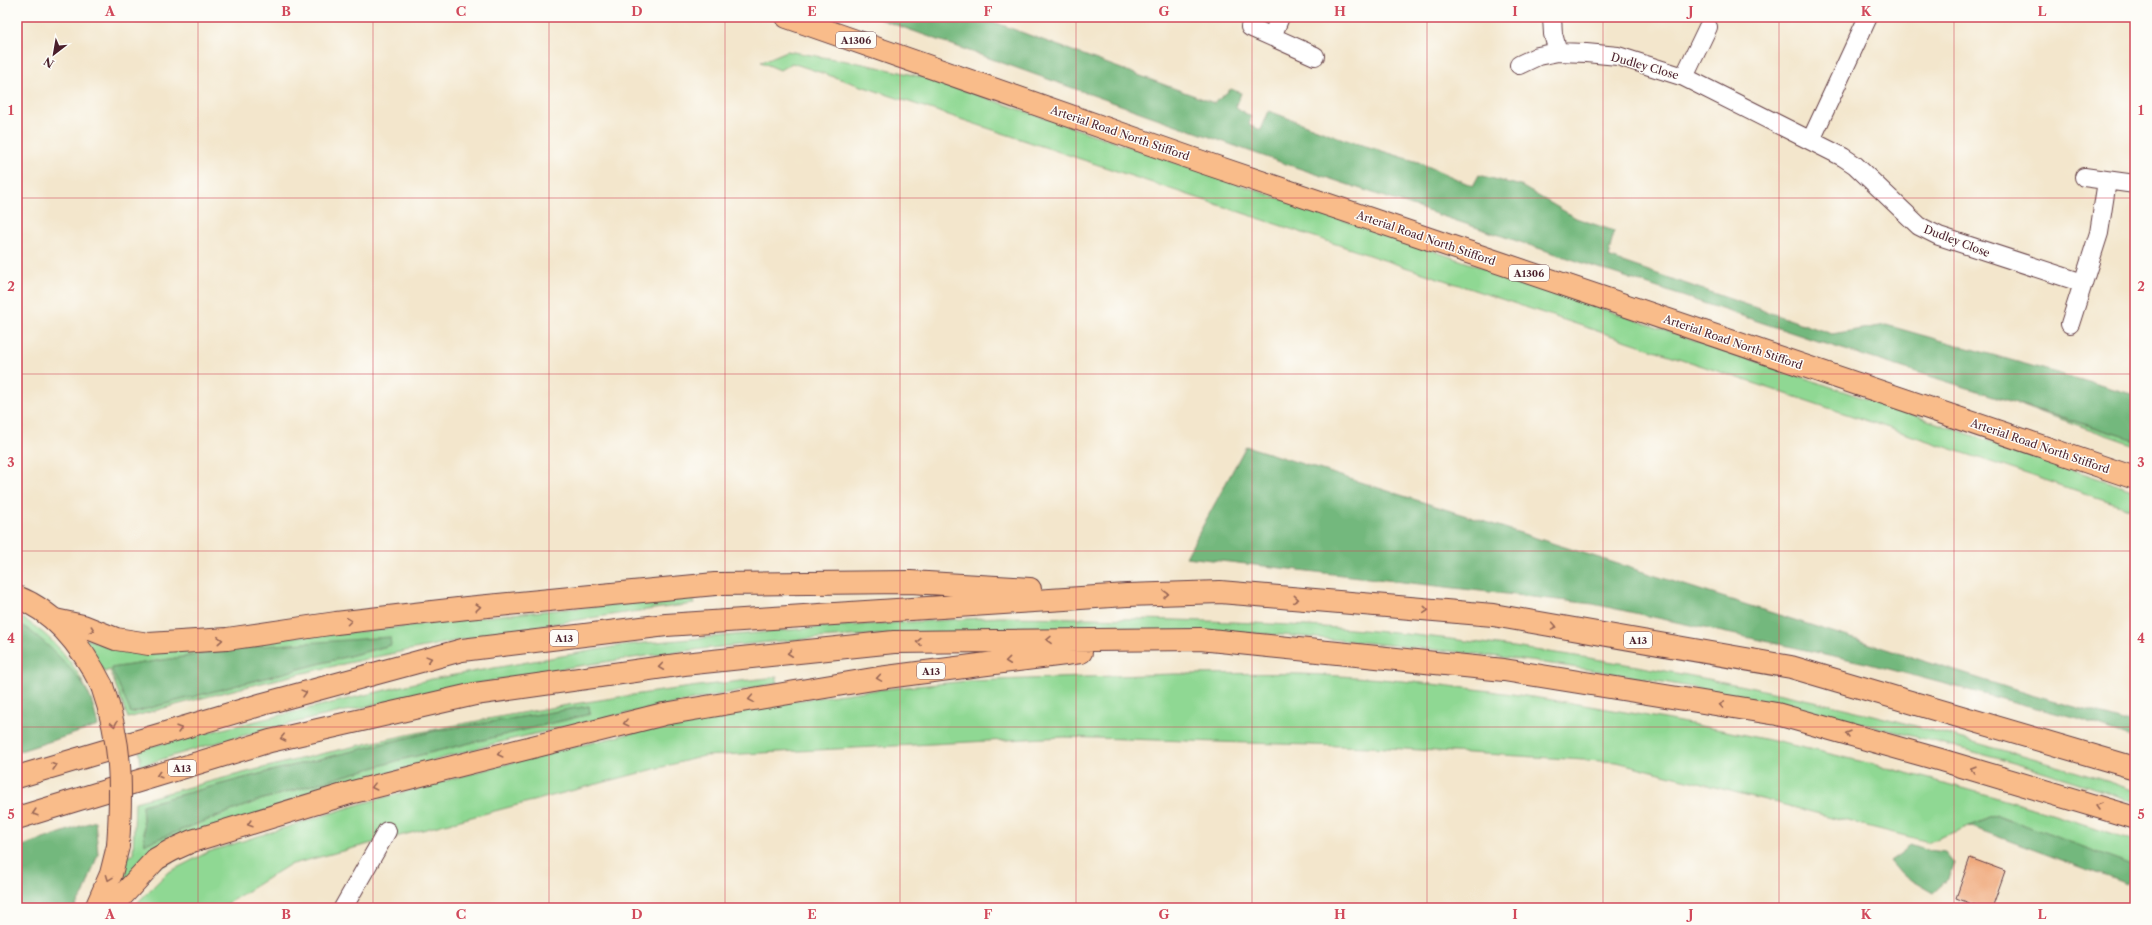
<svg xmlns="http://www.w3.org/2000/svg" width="2152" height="925" font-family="'Libre Caslon Text',serif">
<rect width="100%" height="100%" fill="#fdfcf7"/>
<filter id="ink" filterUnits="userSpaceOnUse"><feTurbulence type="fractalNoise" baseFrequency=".025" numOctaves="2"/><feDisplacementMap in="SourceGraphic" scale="8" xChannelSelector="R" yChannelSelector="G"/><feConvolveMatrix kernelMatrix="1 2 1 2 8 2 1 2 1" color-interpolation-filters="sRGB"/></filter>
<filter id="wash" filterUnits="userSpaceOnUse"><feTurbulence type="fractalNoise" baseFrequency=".012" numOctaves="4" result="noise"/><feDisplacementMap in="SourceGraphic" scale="16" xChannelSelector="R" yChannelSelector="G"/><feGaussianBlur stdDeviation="0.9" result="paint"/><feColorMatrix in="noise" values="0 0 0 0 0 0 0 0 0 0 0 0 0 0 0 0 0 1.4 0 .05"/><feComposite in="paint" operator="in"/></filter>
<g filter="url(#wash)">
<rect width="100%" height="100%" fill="#f3e6cc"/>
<path fill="#8fd893" stroke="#6c7c5f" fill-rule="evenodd" d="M787,51l77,13 67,15 1204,412v19l-1343,-447 -12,7 -19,-8z
M2017,404l118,36v5z
M694,597v7c-192,23 -380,62 -566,114l-18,-48 -6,2 -22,-35 33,12 242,-17 144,-17zM391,645l-260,68 -19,-45 135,-21z
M17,615c31,17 55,43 70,76l-7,-11 -63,-57z
M999,617c97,1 193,2 290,8 100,5 201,18 300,33 136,22 270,50 402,89 48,14 97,27 144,44v11c-86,-31 -175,-55 -264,-76 -152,-37 -306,-64 -461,-79 -64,-6 -129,-14 -193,-15 -65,-1 -129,2 -194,2 -57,1 -115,-1 -173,2 -152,9 -304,32 -453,64 -87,18 -172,38 -256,66l-2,-17 293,-70 192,-34 199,-18z
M1173,674c55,0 112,-2 167,2 94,6 187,19 279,35 175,30 347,73 516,130v26l-138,-52 -68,27 -312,-80 -246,-15 -307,-10 -360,19 -415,109 -69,43h-88l35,-35 41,-21 152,-48 172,-47 117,-28 116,-24 100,-14 103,-10z
M777,677v6l-153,31 -116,26 -173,48 -219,99 10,-31 7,-1 2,-53c213,-60 422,-102 642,-125zM589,706l1,8 -190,46 -140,40 -115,44 -3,-39 129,-34 164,-40z"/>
<path fill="#73b87d" stroke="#5e6c54" d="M874,17h68l13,5 2,-5h23l234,86 17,-14 10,4 -5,14 15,10 -2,8 12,5 8,-19 77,29 72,22 55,24 6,-11 42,11 55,32 38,13 -6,26 224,77 54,-9 249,70v45l-312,-97 -543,-181z
M1246,446l785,249 104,29v15l-57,-20 -212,-56 -273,-59 -407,-47z
M17,623c18,7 61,50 70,68 6,10 8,24 11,35l-81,26z
M390,637l1,8 -260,68 -20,-45 136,-21z
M589,706l1,8 -190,46 -140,40 -115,44 -3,-39 129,-34 164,-40z
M1997,815l138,51 -8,18 -158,-58z
M95,821l3,33 -14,39 -10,15h-57v-60z
M1910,844l18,6 17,2 9,11 -6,16 -15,14 -31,-18 -12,-14 14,-10z"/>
<g id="blocks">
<path fill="#f0aa7e" d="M1970,858l35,13 -13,37h-9l-27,-10z"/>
</g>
</g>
<g filter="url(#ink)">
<use href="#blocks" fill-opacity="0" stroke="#633d43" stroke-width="1"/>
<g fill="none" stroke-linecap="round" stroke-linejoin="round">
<defs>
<path id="minor" d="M1552,17l1,17 5,18
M1250,27l65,29
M1272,37l8,-20
M1519,65l19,-9 20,-4 28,1 32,3 66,21 159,80 12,8 64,61 20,10 144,47
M1684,77l24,-50
M1811,140l57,-123
M2084,177l51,7
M2070,324l29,-91 8,-52
M343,908l44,-77"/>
<path id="major" d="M787,17l415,145 933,316
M17,597c39,15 67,53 85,89
M96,908l15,-34 7,-28"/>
<path id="highway" d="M55,620l28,6 33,13 33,5 78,-5 109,-16 131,-15 248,-24 195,-2 120,7
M17,777l246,-73 199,-54 204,-25 461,-30 93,-3 273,23 298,52 344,101
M17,818l253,-77 205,-47 209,-30 210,-22 306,-3 304,31 273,44 164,46 194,58
M111,908l45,-49 16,-9 20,-9 161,-49 311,-78 215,-36 202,-26"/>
</defs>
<use href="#minor" stroke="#633d43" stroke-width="20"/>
<use href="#major" stroke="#633d43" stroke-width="24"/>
<use href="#highway" stroke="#633d43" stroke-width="24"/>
<use href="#minor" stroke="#fff" stroke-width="18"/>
<use href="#major" stroke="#f9bc8a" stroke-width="22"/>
<use href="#highway" stroke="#f9bc8a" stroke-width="22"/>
<defs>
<path id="major-bridge" d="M102,686c20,57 20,101 16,160"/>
</defs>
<use href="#major-bridge" stroke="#633d43" stroke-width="24" stroke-linecap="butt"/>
<use href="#major-bridge" stroke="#f9bc8a" stroke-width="22"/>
</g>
<defs><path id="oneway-chevron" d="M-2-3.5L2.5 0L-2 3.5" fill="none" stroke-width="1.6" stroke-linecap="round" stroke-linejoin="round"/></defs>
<g stroke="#996656">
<use href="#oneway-chevron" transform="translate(1166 594) rotate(-2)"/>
<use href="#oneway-chevron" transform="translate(1296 599) rotate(5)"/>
<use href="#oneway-chevron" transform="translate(478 607) rotate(-5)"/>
<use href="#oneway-chevron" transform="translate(1426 610) rotate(5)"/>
<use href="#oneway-chevron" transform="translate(349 621) rotate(-7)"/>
<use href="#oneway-chevron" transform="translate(1554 626) rotate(10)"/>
<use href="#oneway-chevron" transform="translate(92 630) rotate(20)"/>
<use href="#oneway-chevron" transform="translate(220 640) rotate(-4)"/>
<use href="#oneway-chevron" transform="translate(1049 640) rotate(179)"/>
<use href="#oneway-chevron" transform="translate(919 642) rotate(179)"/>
<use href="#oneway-chevron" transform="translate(790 653) rotate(174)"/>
<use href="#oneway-chevron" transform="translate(429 659) rotate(-15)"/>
<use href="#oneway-chevron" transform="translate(1008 661) rotate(174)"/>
<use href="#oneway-chevron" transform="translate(661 667) rotate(172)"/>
<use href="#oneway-chevron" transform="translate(879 678) rotate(171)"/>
<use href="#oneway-chevron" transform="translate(304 693) rotate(-15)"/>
<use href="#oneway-chevron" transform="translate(751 699) rotate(170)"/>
<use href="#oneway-chevron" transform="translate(1722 705) rotate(-171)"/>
<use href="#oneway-chevron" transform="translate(626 723) rotate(166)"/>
<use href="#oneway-chevron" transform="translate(114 724) rotate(79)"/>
<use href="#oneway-chevron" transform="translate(179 729) rotate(-16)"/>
<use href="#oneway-chevron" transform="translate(1848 734) rotate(-164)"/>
<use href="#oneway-chevron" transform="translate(283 738) rotate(167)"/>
<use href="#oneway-chevron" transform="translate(500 754) rotate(166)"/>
<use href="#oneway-chevron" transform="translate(54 766) rotate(-16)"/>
<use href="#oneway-chevron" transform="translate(1973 769) rotate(-164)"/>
<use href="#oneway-chevron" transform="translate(159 775) rotate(163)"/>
<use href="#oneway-chevron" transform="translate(374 787) rotate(166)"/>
<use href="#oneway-chevron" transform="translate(2098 806) rotate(-164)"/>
<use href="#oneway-chevron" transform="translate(35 813) rotate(163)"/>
<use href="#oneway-chevron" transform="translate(250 824) rotate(163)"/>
<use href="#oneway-chevron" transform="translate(109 878) rotate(111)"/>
</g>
</g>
<path fill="none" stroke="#d1495b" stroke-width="1" stroke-opacity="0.55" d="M198,17v891M373,17v891M549,17v891M725,17v891M900,17v891M1076,17v891M1252,17v891M1427,17v891M1603,17v891M1779,17v891M1954,17v891M17,198h2118M17,374h2118M17,551h2118M17,727h2118"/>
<g text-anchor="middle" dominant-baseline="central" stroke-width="3" stroke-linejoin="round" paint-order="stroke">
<g fill="#fdfcf7" stroke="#806168" stroke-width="1">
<rect x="836" y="32" width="40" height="16" rx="3"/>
<rect x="1509" y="265" width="40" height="16" rx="3"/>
<rect x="550" y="630" width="28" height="16" rx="3"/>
<rect x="1624" y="632" width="28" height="16" rx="3"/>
<rect x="917" y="663" width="28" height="16" rx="3"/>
<rect x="168" y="760" width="28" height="16" rx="3"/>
</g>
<g font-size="10" font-weight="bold" fill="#4a1f2b">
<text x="856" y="40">A1306</text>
<text x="1529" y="273">A1306</text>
<text x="564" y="638">A13</text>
<text x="1638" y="640">A13</text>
<text x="931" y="671">A13</text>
<text x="182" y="768">A13</text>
</g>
<g font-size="11" fill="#4a1f2b" stroke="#fdfcf7">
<text transform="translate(1645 66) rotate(16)">Dudley Close</text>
<text transform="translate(1120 133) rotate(19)">Arterial Road North Stifford</text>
<text transform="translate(1426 238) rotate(19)">Arterial Road North Stifford</text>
<text transform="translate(1957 241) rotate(21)">Dudley Close</text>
<text transform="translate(1733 342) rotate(19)">Arterial Road North Stifford</text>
<text transform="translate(2040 446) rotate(19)">Arterial Road North Stifford</text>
</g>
</g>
<rect width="2152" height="925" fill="none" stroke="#fdfcf7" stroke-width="44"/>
<g transform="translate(54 54) rotate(211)" stroke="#fdfcf7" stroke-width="3" paint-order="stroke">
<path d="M0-3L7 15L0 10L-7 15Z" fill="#4a1f2b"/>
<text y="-6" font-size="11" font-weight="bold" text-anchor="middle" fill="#4a1f2b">N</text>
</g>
<rect x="22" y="22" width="2108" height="881" fill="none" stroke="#d1495b" stroke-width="1.5"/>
<g font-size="13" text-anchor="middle" font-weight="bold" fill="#d1495b">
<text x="110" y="16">A</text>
<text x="286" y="16">B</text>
<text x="461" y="16">C</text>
<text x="637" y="16">D</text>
<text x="812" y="16">E</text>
<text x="988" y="16">F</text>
<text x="1164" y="16">G</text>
<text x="1340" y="16">H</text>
<text x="1515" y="16">I</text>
<text x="1691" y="16">J</text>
<text x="1866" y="16">K</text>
<text x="2042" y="16">L</text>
<text x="11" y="115">1</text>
<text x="2141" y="115">1</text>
<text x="11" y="291">2</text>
<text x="2141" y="291">2</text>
<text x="11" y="467">3</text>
<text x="2141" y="467">3</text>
<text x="11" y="643">4</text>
<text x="2141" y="643">4</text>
<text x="11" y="819">5</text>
<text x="2141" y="819">5</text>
<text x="110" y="919">A</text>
<text x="286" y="919">B</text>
<text x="461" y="919">C</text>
<text x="637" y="919">D</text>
<text x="812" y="919">E</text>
<text x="988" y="919">F</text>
<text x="1164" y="919">G</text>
<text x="1340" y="919">H</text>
<text x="1515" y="919">I</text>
<text x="1691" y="919">J</text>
<text x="1866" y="919">K</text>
<text x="2042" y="919">L</text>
</g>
</svg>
